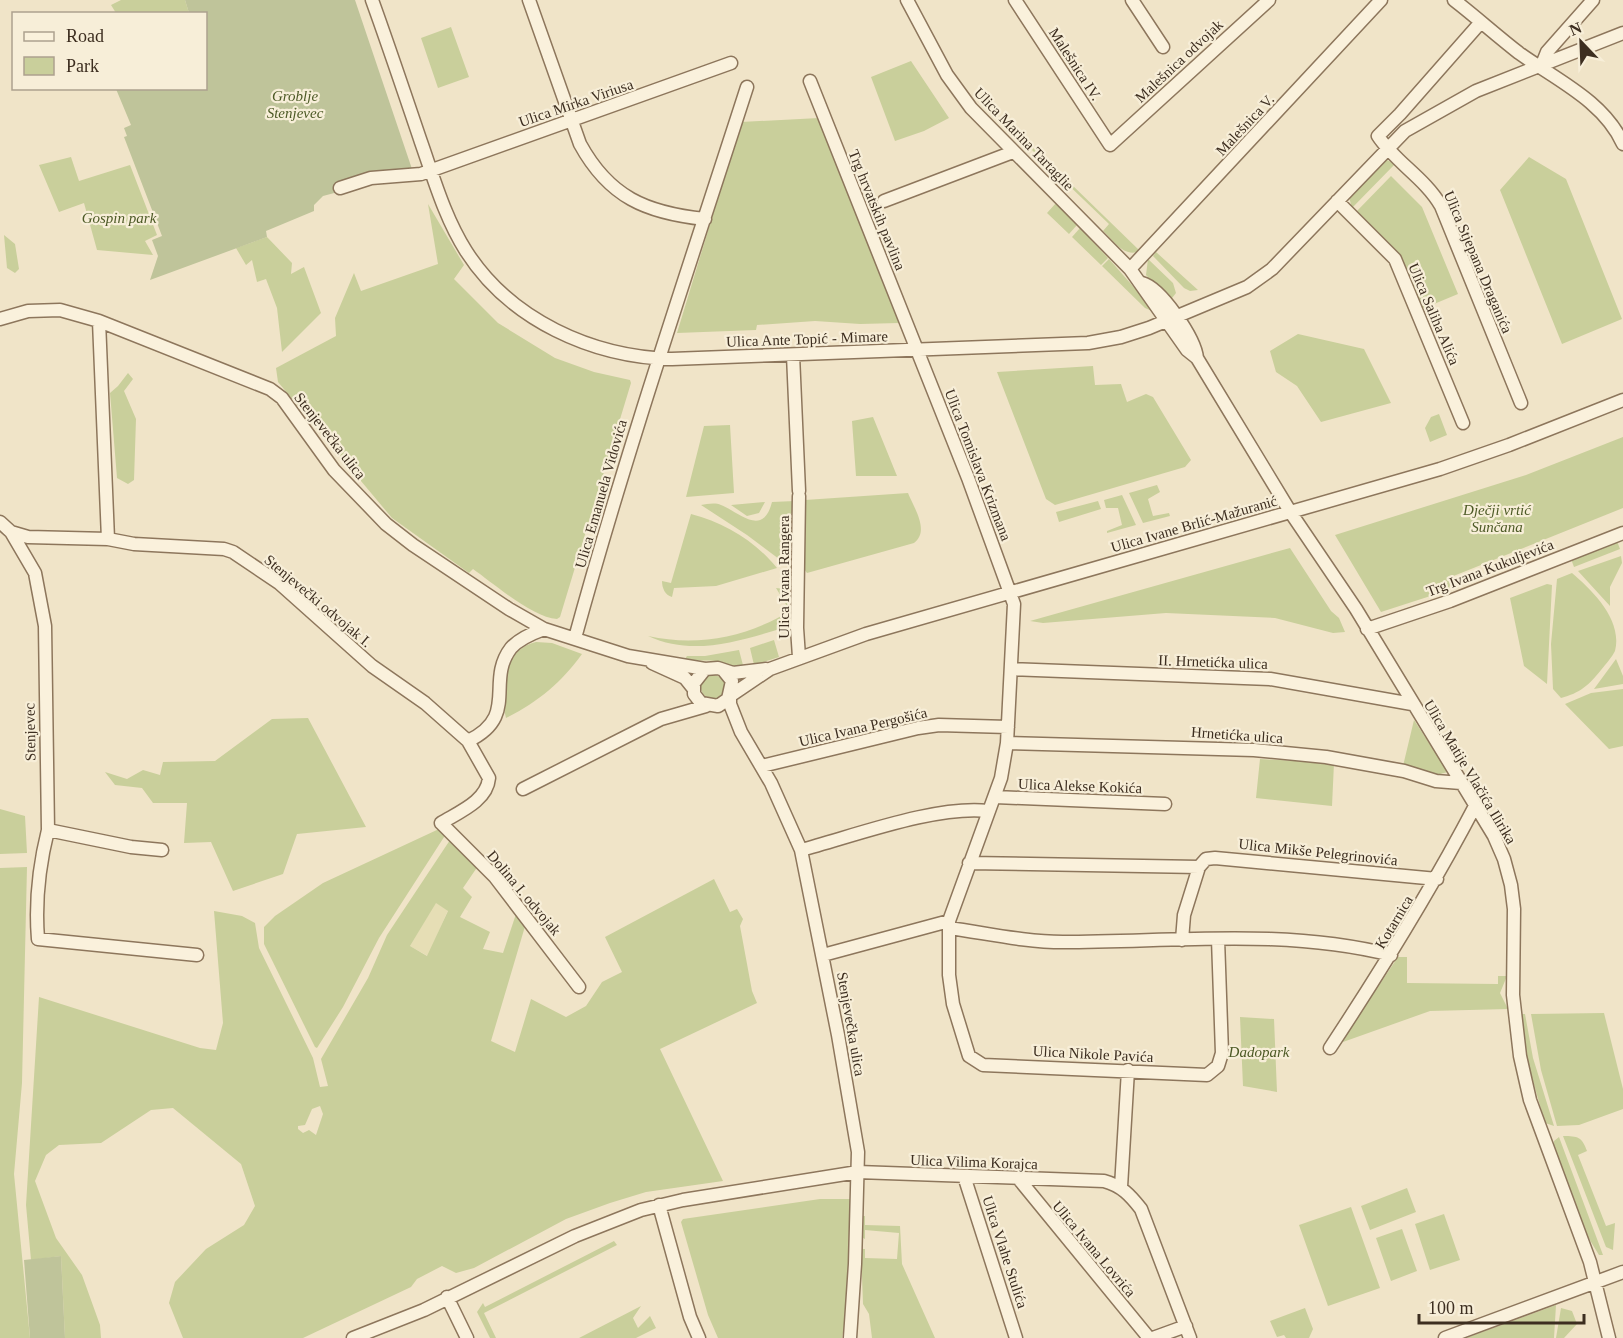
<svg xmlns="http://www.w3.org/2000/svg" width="1623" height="1338" font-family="Georgia,serif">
<rect width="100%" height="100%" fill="#f0e4c8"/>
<path fill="#e6deb5" d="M436,902l12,8 -20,46 -18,-10z"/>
<path fill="#c9cf9b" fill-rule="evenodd" d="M121,0h64l4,13h-73l-5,-8z
M451,27l18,50 -31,11 -17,-50z
M911,61l38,57 -25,13 -29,10 -24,-64z
M819,118l80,205 -39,1 -45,-3 -58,4 -1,5 -79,3 64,-211z
M1034,148l106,103c-16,7 -26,-10 -37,-20l6,-7 -77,-74z
M71,157l8,24 51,-16 27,70 -12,6 8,14 -56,-5 -13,-47 -25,9 -20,-47z
M1529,157l37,22 56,140 -60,25 -62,-154z
M1385,159l10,5 -43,44 -3,-11z
M1391,176l31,31 36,87 -36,15 -24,-56 -42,-41z
M1056,203l21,22 -8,9 -22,-21z
M428,204l36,61 -10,14 44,44 57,35 39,14 36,8 1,3 -71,234 -3,2c-24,-1 -64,-36 -84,-50l-4,4 -77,-55 -114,-136 -2,-14 60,-32 -1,-18 19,-45 7,18 77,-27z
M1080,228l28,30 -7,7 -29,-28z
M4,235l11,9 4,25 -4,4 -8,-5z
M267,237l25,26 -1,11 13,-7 17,46 -39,39 -5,-44 -11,-29 -9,3 -5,-22 -6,5 -10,-17z
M1156,252l42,38 -8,1 -6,-3 -31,-32z
M1109,259l37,42 6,10 -7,-3 -43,-42z
M1148,259l25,24 3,10 -7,9 -23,-27z
M1298,334l66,15 27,54 -70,19 -24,-36 -21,-14 -6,-21z
M1093,366l2,19 26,-1 6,18 19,-8 7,3 38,63 -6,7 -130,38 -9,-6 -49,-127z
M128,373l5,6 -9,12 12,28 -2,61 -6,4 -11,-6 -7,-85 8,-7z
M1439,414l8,21 -17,7 -5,-14 6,-11z
M873,417l24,59h-41l-4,-55z
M730,425l4,68 -48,4 18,-71z
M1623,437v71l-172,69 -2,13 -68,22 -46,-77 191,-60z
M1157,485l3,7 -12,7 5,17 16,-3 1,3 -27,7 -14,-30z
M908,493c6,15 22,38 6,50l-107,30 -3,-4 1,-69z
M1122,495l14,30 -29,8v-2l15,-6 -4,-17h-12l-2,-8z
M795,501v8l-11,13 -5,14 4,11 9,7 -1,14 -44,-33 -46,-30c6,-1 14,-3 20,0 18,7 42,33 51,-3z
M1098,501l3,8 -42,13 -3,-10z
M765,502l-6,11 -12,3 -16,-11z
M691,514c34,9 64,27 86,54l-61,18 -42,2 -2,9c-7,-2 -10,-9 -10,-16l9,2z
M1617,541l3,8 -46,18 -3,-8z
M1290,548l41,63 8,7 6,14 -12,1 -58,-15 -109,-5 -123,10 -13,-2z
M1621,556l1,7 -12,24v19l-32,-35z
M1572,573c20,17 51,47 43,78 -3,6 -9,13 -14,19 -12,15 -21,23 -40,28l-8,-9 -2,-45 6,-65z
M1547,584l5,1 -5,99 -23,-18 -14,-68z
M776,588l9,1 5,6 1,31c-48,13 -95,32 -143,10 50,11 99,1 142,-25z
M774,640l5,17 -25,8 -4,-17z
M536,642l16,1 30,11c-21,29 -44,48 -76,64 -7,-28 -3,-69 30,-76z
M739,650l5,19c-10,2 -14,-4 -24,-7 -11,-3 -24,0 -36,-2l3,-4h18z
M1616,659l7,17v8l-29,5z
M701 687a12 12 0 1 1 24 0a12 12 0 1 1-24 0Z
M1623,689v57l-14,3 -44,-45 26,-11z
M308,718l58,109 -69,7 -14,40 -50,17 -22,-49 -27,1 3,-40h-34l-11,-15 -27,-3 -10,-13 22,7 16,-9 17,5 3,-13 52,-1 57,-42z
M1414,720l34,52 -12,3 -33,-9z
M1260,759l74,4 -2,43 -76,-8z
M0,809l25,7 2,37 -27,1z
M439,829l7,5 -67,104 -36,69 -26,41 -2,-1 -51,-103v-17l11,-11 48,-33z
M450,840l28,26 -15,22 9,9 -12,20 30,15 -7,17 20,4 14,-42 9,12 -35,118 24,11 16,-53 35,18 20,-11 16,-24 20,-10 -17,-35 109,-58 16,33 7,-3 6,10 -3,7 12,65 5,12 -97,46 63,132 -77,11 -36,11 -44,16 -92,49 -18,5 -14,-7 -25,13 -6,8 -108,51h-120l-14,-35 6,-21 31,-33 38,-24 11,-19 -14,-42 -68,-56 -22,2 -50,33 -42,2 -13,10 -11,26 21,57 26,37 18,50 1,13h-36l-4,-82 -30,4 -5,-55 13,-208 161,51 16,2 7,-27 -9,-112 28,5 13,7 4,25 54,110 7,29 8,-1 -7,-27 47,-81 19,-43zM436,903l12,8 -21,45 -17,-10zM320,1106l3,8 -7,21 -7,-5 -6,3 -5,-4v-3l7,-1 7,-16z
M27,867l-5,216 -8,91 16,164h-30v-470z
M1398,957h9v26l91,1v-8h9l-7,17 8,16 -78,2 -87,31 1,-5z
M1604,1013l19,76v20l-44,16 -22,1 -16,-56 -10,-56z
M1520,1014h5l8,44 21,68 -9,-3 -18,-63z
M1240,1017l34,2 3,73 -34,-6z
M1563,1136c15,0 19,1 24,15l-9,4 28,71 9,-3 -2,27 -7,-3z
M1559,1137l44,118h-4l-11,-18 -34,-89v-7z
M1407,1188l9,24 -46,18 -9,-24z
M820,1199h31l-1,94 -8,45h-124l-10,-23 -27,-93 2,-3z
M1351,1207l29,81 -52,18 -29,-81z
M1444,1214l16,46 -30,10 -15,-46z
M862,1216h3v9l35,1 2,38 33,74h-63l-3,-24 -6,-10 -2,-55h4v9l32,1 2,-26 -34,-3v9l-4,-2z
M1402,1229l15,42 -26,10 -15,-43z
M614,1241l3,4 -133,68 12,25h-6l-13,-26 6,-9 2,4z
M1556,1305l-2,33h-88z
M641,1306l-8,12 5,10 12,-12 6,12 -20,10h-57z
M1305,1308l8,21 -4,9h-23l-2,-3 -7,2 -7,-16z
M1561,1308l11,3 5,13 -13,14h-8z"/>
<path fill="#bfc49a" d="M185,0h170l58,172 -90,24 -9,9v6l-48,20 1,6 -117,43 8,-24 -6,-16 10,-4 -38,-99 3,-1 -3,-8 7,-3 -15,-36 90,-1v-74l-17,-1z
M61,1256l4,82h-35l-6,-78z"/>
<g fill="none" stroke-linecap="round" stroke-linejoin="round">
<defs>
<path id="minor" d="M372,0c17,47 33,95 49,142 13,37 24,76 45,109 44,69 126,106 206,108l416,-16 33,-6 28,-9 98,-41 25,-18 133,-138 71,-40 147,-58
M529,0l51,144c29,53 66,69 125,75
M907,0l40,75 24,33 159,161 57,81 10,8
M1015,0l95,145 159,-145
M1132,0l31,47
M1454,0c22,17 43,36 65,53 36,26 85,48 104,91
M1481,22l-81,92 -22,22c17,26 47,42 63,70l80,197
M1541,67l6,-15 46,-52
M810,81l158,397 46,126 -7,139 -6,35 -52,143v54l4,29 16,52 14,9 224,10 11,-9 4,-13 -4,-114
M340,188l31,-10 50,-4 310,-111
M884,201l129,-49
M1337,201l58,58 68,164
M1130,269l251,-269
M1142,283c19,5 53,55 55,75l94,155 65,96 138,227 10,23 7,26 3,24 -1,86 7,61 10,44 60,162 19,76
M0,319l28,-8 32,-1 39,11 171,68 12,9 52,72 52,54 27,21 96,64 35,20 84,27 77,13
M99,321l9,218
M793,355l6,136
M0,522l11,10 17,5 80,2 26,5 90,5 9,3 46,31 93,83 53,37 43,38 21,37c-2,23 -30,34 -48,45l54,54 84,110
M11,532l24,41 10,53 3,204c-9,36 -13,72 -10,109l159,16
M1367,629l83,-28 173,-68
M575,638c51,-186 113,-368 172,-551
M799,657l-2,-29 2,-132
M652,663l33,15 8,10
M1011,669l259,10 142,25
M724,671l8,10 -4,18 -10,7 -17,-3 -7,-9v-11l11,-14 13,-1 15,5 33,-4
M730,696l40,-27 96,-35 574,-165 69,-24 114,-45
M730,696v8l11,28 30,51 30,67 37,185 20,117 -3,112 -5,74
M468,741c52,-25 17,-59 43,-93 8,-9 22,-15 33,-19
M1007,743l247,7 72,7 78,14 32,10 25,2
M762,766l156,-38 21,-3 69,2
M523,789l138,-70 45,-13
M995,797l170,7
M48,830l83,17 31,3
M801,850c53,-14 135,-45 187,-39
M969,863l230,4 7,-8 9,-1 222,21
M949,928c37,5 76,14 114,14 109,0 221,-14 328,13
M1182,940l2,-25 15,-48
M823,955l126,-34
M1330,1048c52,-79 101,-158 145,-242
M964,1176l52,162
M1018,1178l131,160
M1121,1187l7,-117
M659,1205l31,112 9,21
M447,1297l20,41
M353,1338l71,-28 151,-74 66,-26 42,-10 175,-28 246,9c18,5 26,14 37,28l49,129
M1153,1338l33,-12
M1445,1338l178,-66"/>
</defs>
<use href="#minor" stroke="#8d765c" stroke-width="15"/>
<use href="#minor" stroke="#faf1dc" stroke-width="12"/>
</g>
<g text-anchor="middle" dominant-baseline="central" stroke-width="4.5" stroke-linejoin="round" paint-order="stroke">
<g font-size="15" fill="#3d2e20" stroke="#f7eed8">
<text transform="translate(1179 61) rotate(-43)">Malešnica odvojak</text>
<text transform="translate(1075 64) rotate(57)">Malešnica IV.</text>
<text transform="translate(576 103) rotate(-19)">Ulica Mirka Viriusa</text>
<text transform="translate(1245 125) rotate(-47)">Malešnica V.</text>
<text transform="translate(1024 139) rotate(46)">Ulica Marina Tartaglie</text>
<text transform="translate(877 210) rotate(68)">Trg hrvatskih pavlina</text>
<text transform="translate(1478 262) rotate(67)">Ulica Stjepana Draganića</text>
<text transform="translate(1434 314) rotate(67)">Ulica Saliha Alića</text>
<text transform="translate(807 339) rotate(-2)">Ulica Ante Topić - Mimare</text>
<text transform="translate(330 436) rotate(52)">Stenjevečka ulica</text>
<text transform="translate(978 465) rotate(69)">Ulica Tomislava Krizmana</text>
<text transform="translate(601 494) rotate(-74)">Ulica Emanuela Vidovića</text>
<text transform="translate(1194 524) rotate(-16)">Ulica Ivane Brlić-Mažuranić</text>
<text transform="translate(1490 568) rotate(-21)">Trg Ivana Kukuljevića</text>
<text transform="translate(784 577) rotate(-90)">Ulica Ivana Rangera</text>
<text transform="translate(318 601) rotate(40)">Stenjevečki odvojak I.</text>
<text transform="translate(1213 662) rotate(2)">II. Hrnetićka ulica</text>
<text transform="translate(863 727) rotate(-13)">Ulica Ivana Pergošića</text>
<text transform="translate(30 732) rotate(-91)">Stenjevec</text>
<text transform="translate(1237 735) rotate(4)">Hrnetićka ulica</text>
<text transform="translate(1470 772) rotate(59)">Ulica Matije Vlačića Ilirika</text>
<text transform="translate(1080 786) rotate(2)">Ulica Alekse Kokića</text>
<text transform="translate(1318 852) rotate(6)">Ulica Mikše Pelegrinovića</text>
<text transform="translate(524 893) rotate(50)">Dolina I. odvojak</text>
<text transform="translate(1394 922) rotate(-59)">Kotarnica</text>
<text transform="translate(851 1024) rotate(80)">Stenjevečka ulica</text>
<text transform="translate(1093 1054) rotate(3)">Ulica Nikole Pavića</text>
<text transform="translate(974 1162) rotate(2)">Ulica Vilima Korajca</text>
<text transform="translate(1094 1249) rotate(50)">Ulica Ivana Lovrića</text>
<text transform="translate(1005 1252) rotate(72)">Ulica Vlahe Stulića</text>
</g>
<g font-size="15" font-style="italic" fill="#4d5a26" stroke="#f7eed8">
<text x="295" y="96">Groblje<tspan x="295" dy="17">Stenjevec</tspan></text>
<text x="119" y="218">Gospin park</text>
<text x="1497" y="510">Dječji vrtić<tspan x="1497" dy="17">Sunčana</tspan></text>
<text x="1259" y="1052">Dadopark</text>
</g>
</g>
<rect x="12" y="12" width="195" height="78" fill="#f7eed8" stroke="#ada18e" stroke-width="1.5"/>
<rect x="24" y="32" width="30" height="9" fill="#faf1dc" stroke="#ada18e" stroke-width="1.5"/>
<text x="66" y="42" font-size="18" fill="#3d2e20">Road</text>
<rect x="24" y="57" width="30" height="18" fill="#c9cf9b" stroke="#ada18e" stroke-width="1.5"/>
<text x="66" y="72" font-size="18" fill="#3d2e20">Park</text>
<g transform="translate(1581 42) rotate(337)" stroke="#f7eed8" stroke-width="4.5" paint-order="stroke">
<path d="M0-4.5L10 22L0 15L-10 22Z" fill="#3d2e20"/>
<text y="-9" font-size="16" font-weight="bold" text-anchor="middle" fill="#3d2e20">N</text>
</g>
<path d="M1419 1314v9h165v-9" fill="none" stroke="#3d2e20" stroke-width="3"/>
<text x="1428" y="1314" font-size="18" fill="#3d2e20" stroke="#f7eed8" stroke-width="4.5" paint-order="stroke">100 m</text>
</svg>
